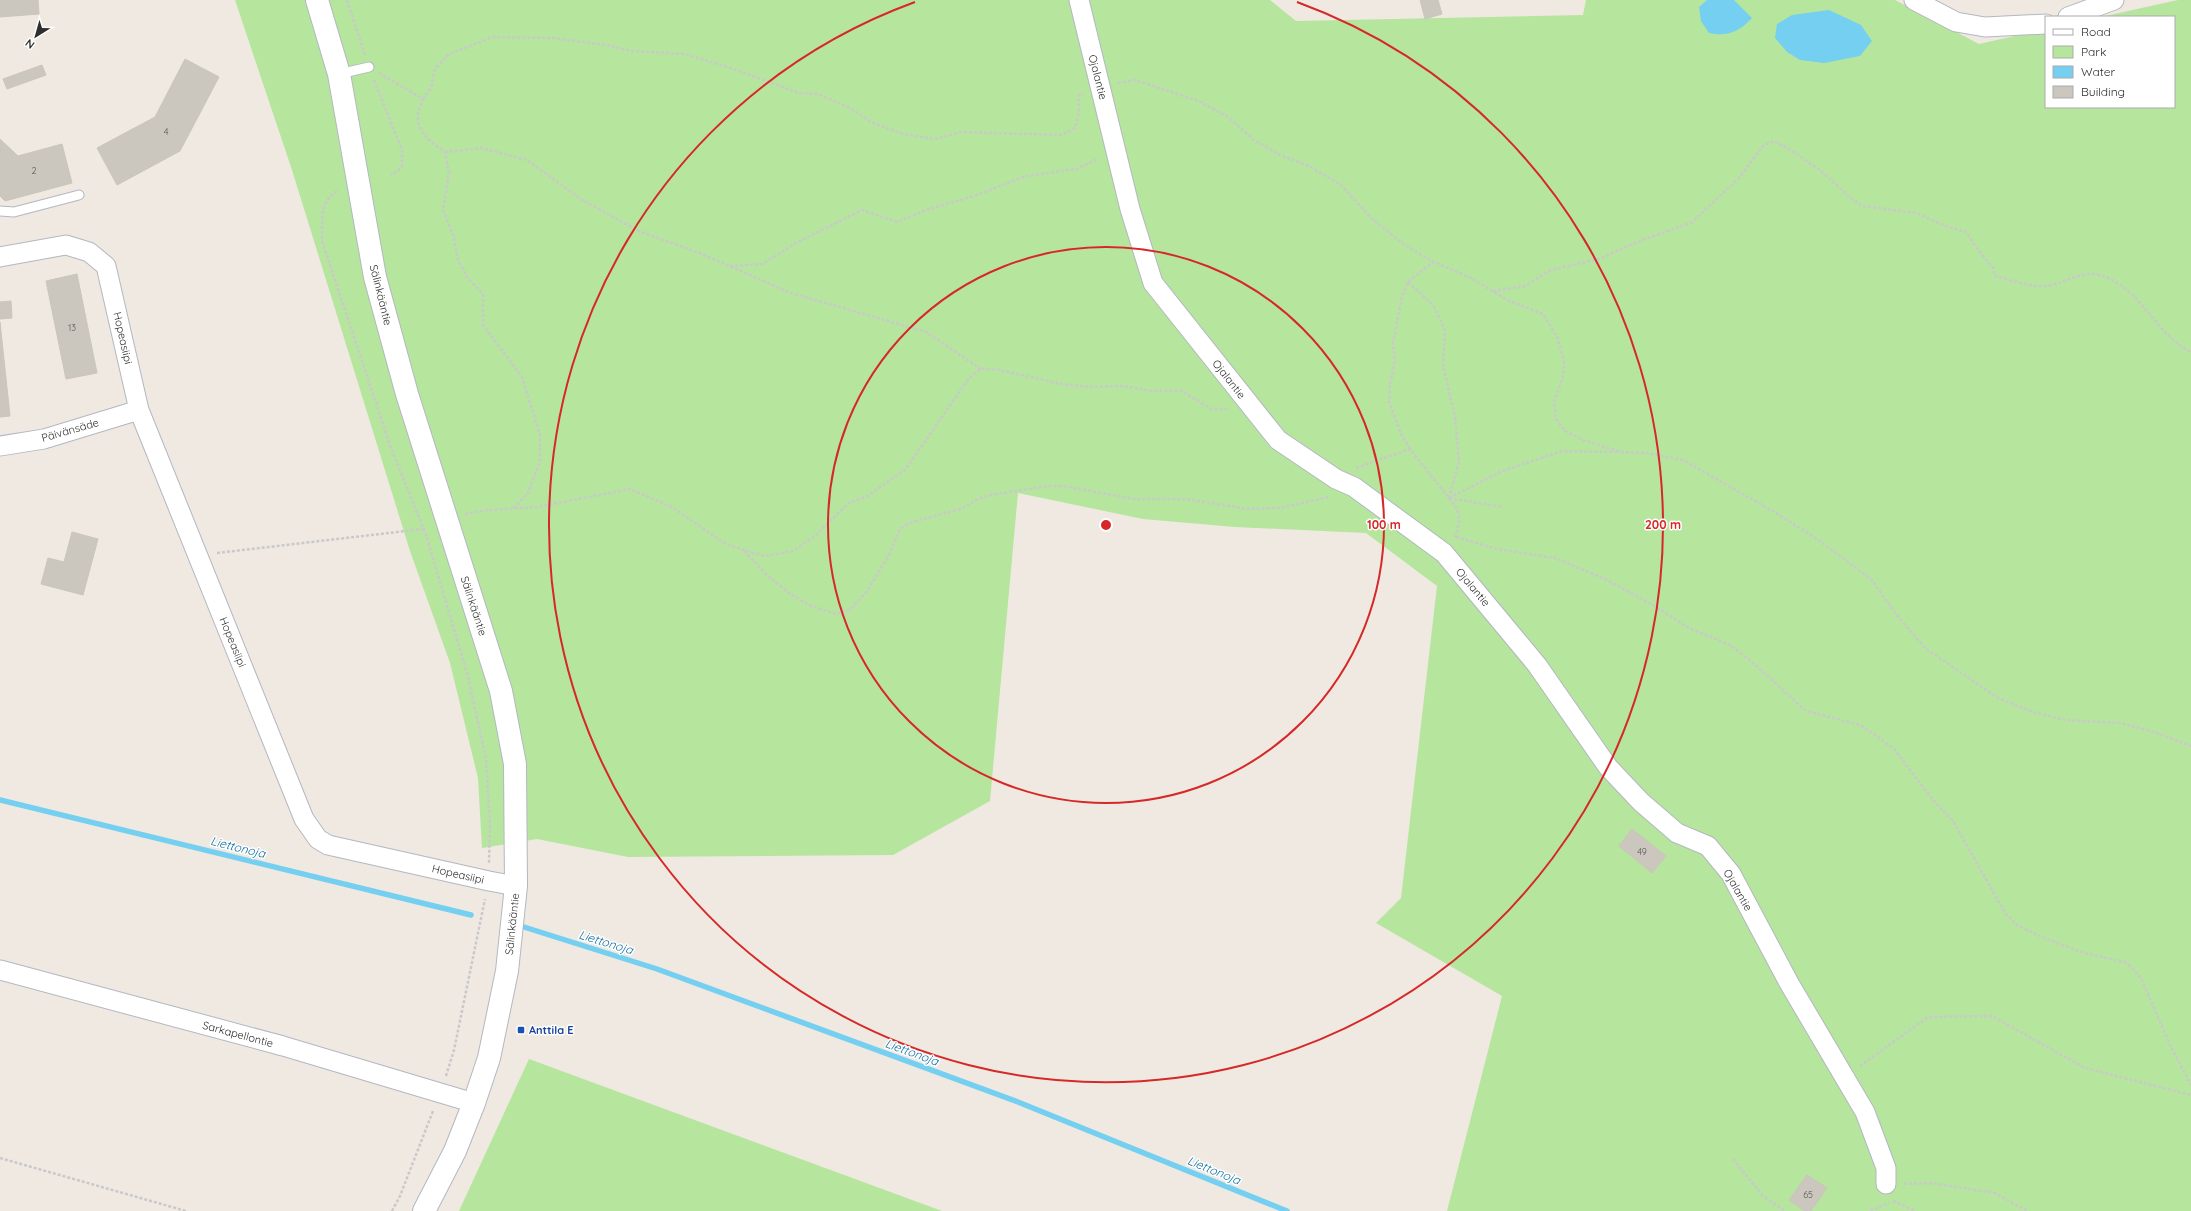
<svg xmlns="http://www.w3.org/2000/svg" width="2191" height="1211" font-family="Quicksand,sans-serif">
<rect width="100%" height="100%" fill="#efe9e1"/>
<path fill="#b6e59e" d="M235,0h1035l26,21 287,-6 3,-15h309l84,44 67,-15v78h128v-90h-73l77,-17h13v1211h-744l55,-215 -126,-73 25,-25 36,-312 -71,-53 -131,-6 -92,-8 -125,-26 -28,308 -97,54 -265,2 -91,-18 -55,9 -4,-70 -28,-115 -40,-112 -118,-381z
M529,1059l413,152h-483z"/>
<path fill="#75cff0" d="M1707,0h27l18,18c-13,14 -25,19 -43,15l-8,-12 -2,-14z
M1829,10l32,15 11,16 -12,15 -36,7 -24,-3 -13,-8 -12,-14 2,-14 15,-9z"/>
<g fill="none" stroke-linecap="round" stroke-linejoin="round">
<path stroke="#75cff0" stroke-width="5.5" d="M0,800l471,115
M524,927l133,42 361,133 269,109"/>
</g>
<path fill="#cbc7bf" stroke="#cbc5ba" d="M0,0h38l1,14 -39,3z
M1420,0h18l4,14 -17,5z
M185,59l34,18 -39,74 -63,34 -20,-37 58,-31z
M42,65l4,10 -39,14 -4,-10z
M0,139l18,17 44,-12 10,39 -67,18 -5,-5z
M77,274l20,99 -31,6 -20,-98z
M11,301l1,17 -12,1v-17z
M0,322l10,94 -10,1z
M72,532l26,7 -15,56 -42,-11 7,-26 16,4z
M1632,829l34,27 -14,17 -33,-27z
M1807,1175l20,13 -16,23h-7l-15,-11z"/>
<g fill="none" stroke-linecap="round" stroke-linejoin="round">
<defs>
<path id="service" d="M339,74l30,-7
M0,211l14,1 65,-17"/>
<path id="minor" d="M1079,0l51,209 23,74 125,157 58,39 18,8 90,66 93,112 71,102 33,35 36,31 31,13 23,28 58,109 76,129 21,56v16
M1914,0l42,22 29,5 61,-3
M2068,17l46,-17
M0,257l66,-12 23,7 17,14 33,144 165,409 14,20 10,6 161,36 27,5
M0,446l44,-7 95,-29
M0,970l283,76 191,57"/>
<path id="tertiary" d="M317,0l22,74 36,203 32,117 94,297 14,73 1,122 -9,85 -18,87 -15,45 -19,48 -31,60"/>
</defs>
<use href="#service" stroke="#b4b7c1" stroke-width="11"/>
<use href="#minor" stroke="#b4b7c1" stroke-width="21"/>
<use href="#tertiary" stroke="#b4b7c1" stroke-width="24"/>
<path stroke="#c9c9c9" stroke-width="2.5" stroke-dasharray="3 2" stroke-linecap="butt" d="M347,0l18,55
M379,73l44,26c-13,28 1,38 22,53l4,21 -6,36 10,26 5,25 9,17 16,17v31l39,52 18,58v26l-12,32 -14,15
M374,80l28,70v17l-11,9
M1118,83l17,-3 66,22 27,15 26,23 26,15 29,11 32,19 30,33 31,25 28,17 41,18 36,22 36,14 14,23 7,24 -1,16 -9,24 2,18 9,12 18,9 38,12 26,1 36,7 93,53 41,26 54,40 24,34 30,35 73,50 32,13 35,9 56,3 30,8 40,15
M423,99l8,-11 4,-19 14,-15 44,-17 60,1 53,7 25,6 54,3 43,13 71,26 19,1 32,14 23,15 31,11 30,5 28,-7 100,3 13,-7 4,-16v-17l4,-2
M445,152l37,-4 45,12 55,40 57,31 60,22 92,40 135,39 55,37
M337,191c-19,13 -14,29 -15,50l69,207 35,87 41,138 19,86 4,64 -1,40
M730,266l32,-2 34,-21 66,-33 35,12 32,-13 45,-13 52,-20 50,-7 22,-10
M1408,282l25,23 12,25 -2,36 12,51 4,45 -10,36
M1493,291l32,-5 26,-16 48,-11 43,-19 49,-17 48,-45 24,-32 11,-5 15,8 31,21 31,28 11,8 55,7 28,13 21,6 12,18 15,18 2,8c15,4 32,10 48,10 18,0 38,-16 56,-11 42,11 54,58 92,77
M1410,449l-9,-15 -12,-32 1,-18 5,-24 -2,-17 9,-47 6,-14 25,-20
M1356,468l54,-19 39,49 54,9
M1449,498l53,-27 60,-20 56,1
M1449,498c13,16 12,20 6,39
M465,514l23,-4 49,-3 93,-18 42,18 52,36 20,7 21,6 28,-5 22,-15 35,-34 16,-5 39,-27 64,-92 12,-9h14l66,15 27,3 36,-1 27,5h31l29,18h18
M1456,537l41,12 58,9 50,21 48,26 34,22 43,18 21,16 55,50 54,14 18,12 16,12 39,51 20,21 52,92 12,12 25,12 39,15 46,11 14,15 30,69 20,38
M744,551l24,25 21,17 22,13 25,8 15,-5 16,-18 22,-36 11,-26 9,-6 54,-15 15,-9 13,-4 56,-9h16l71,13h52l62,10 31,-1 51,-11
M217,553l206,-24
M1860,1066l68,-49 64,-1 93,52 106,27
M446,1076l8,-26 31,-151
M0,1158l186,53
M1733,1159l30,37 22,15
M1904,1184l26,-1 65,10 32,18
M1893,1201l22,10
M392,1211l8,-15 33,-85
M1870,1211l19,-8"/>
<use href="#service" stroke="#fff" stroke-width="9"/>
<use href="#minor" stroke="#fff" stroke-width="19"/>
<use href="#tertiary" stroke="#fff" stroke-width="22"/>
</g>
<g fill="none" stroke="#d62828" stroke-width="2">
<circle cx="1106" cy="525" r="278"/>
<path d="M1297 2A557 557 0 1 1 915 2"/>
</g>
<rect fill="#1a4fb4" stroke="#fff" stroke-width="1.5" x="517" y="1026" width="8" height="8" rx="2"/>
<g text-anchor="middle" dominant-baseline="central" stroke-width="3" stroke-linejoin="round" paint-order="stroke">
<g font-size="9" fill="#555452">
<text x="166" y="131">4</text>
<text x="34" y="170">2</text>
<text x="72" y="327">13</text>
<text x="1642" y="851">49</text>
<text x="1808" y="1194">65</text>
</g>
<g font-size="11" fill="#2e2e2e" stroke="#fff">
<text transform="translate(1098 77) rotate(76)">Ojalantie</text>
<text transform="translate(381 295) rotate(76)">Sälinkääntie</text>
<text transform="translate(123 338) rotate(77)">Hopeasiipi</text>
<text transform="translate(1229 379) rotate(52)">Ojalantie</text>
<text transform="translate(70 430) rotate(-16)">Päivänsäde</text>
<text transform="translate(1473 587) rotate(50)">Ojalantie</text>
<text transform="translate(474 606) rotate(72)">Sälinkääntie</text>
<text transform="translate(233 642) rotate(68)">Hopeasiipi</text>
<text transform="translate(458 874) rotate(13)">Hopeasiipi</text>
<text transform="translate(1738 890) rotate(60)">Ojalantie</text>
<text transform="translate(512 924) rotate(-84)">Sälinkääntie</text>
<text transform="translate(238 1034) rotate(15)">Sarkapellontie</text>
</g>
<g font-size="11" font-weight="bold" fill="#164399" stroke="#fff" text-anchor="start">
<text x="529" y="1030">Anttila E</text>
</g>
<g font-size="12" font-style="italic" fill="#0d6fa3" stroke="#fff">
<text transform="translate(238 847) rotate(14)">Liettonoja</text>
<text transform="translate(606 942) rotate(17)">Liettonoja</text>
<text transform="translate(912 1052) rotate(20)">Liettonoja</text>
<text transform="translate(1214 1170) rotate(22)">Liettonoja</text>
</g>
</g>
<circle cx="1106" cy="525" r="6" fill="#d62828" stroke="#fff" stroke-width="2"/>
<g font-size="12" text-anchor="middle" font-weight="bold" fill="#d62828" stroke="#fff" stroke-width="3" stroke-linejoin="round" paint-order="stroke">
<text x="1384" y="529">100 m</text>
<text x="1663" y="529">200 m</text>
</g>
<rect x="2045" y="16" width="130" height="92" fill="#ffffff" stroke="#ababab"/>
<rect x="2053" y="29" width="20" height="6" fill="#ffffff" stroke="#ababab"/>
<text x="2081" y="36" font-size="12" fill="#2e2e2e">Road</text>
<rect x="2053" y="46" width="20" height="12" fill="#b6e59e" stroke="#ababab"/>
<text x="2081" y="56" font-size="12" fill="#2e2e2e">Park</text>
<rect x="2053" y="66" width="20" height="12" fill="#75cff0" stroke="#ababab"/>
<text x="2081" y="76" font-size="12" fill="#2e2e2e">Water</text>
<rect x="2053" y="86" width="20" height="12" fill="#cbc7bf" stroke="#ababab"/>
<text x="2081" y="96" font-size="12" fill="#2e2e2e">Building</text>
<g transform="translate(36 36) rotate(217)" stroke="#ffffff" stroke-width="3" paint-order="stroke">
<path d="M0-3L7 15L0 10L-7 15Z" fill="#2e2e2e"/>
<text y="-6" font-size="11" font-weight="bold" text-anchor="middle" fill="#2e2e2e">N</text>
</g>
</svg>
